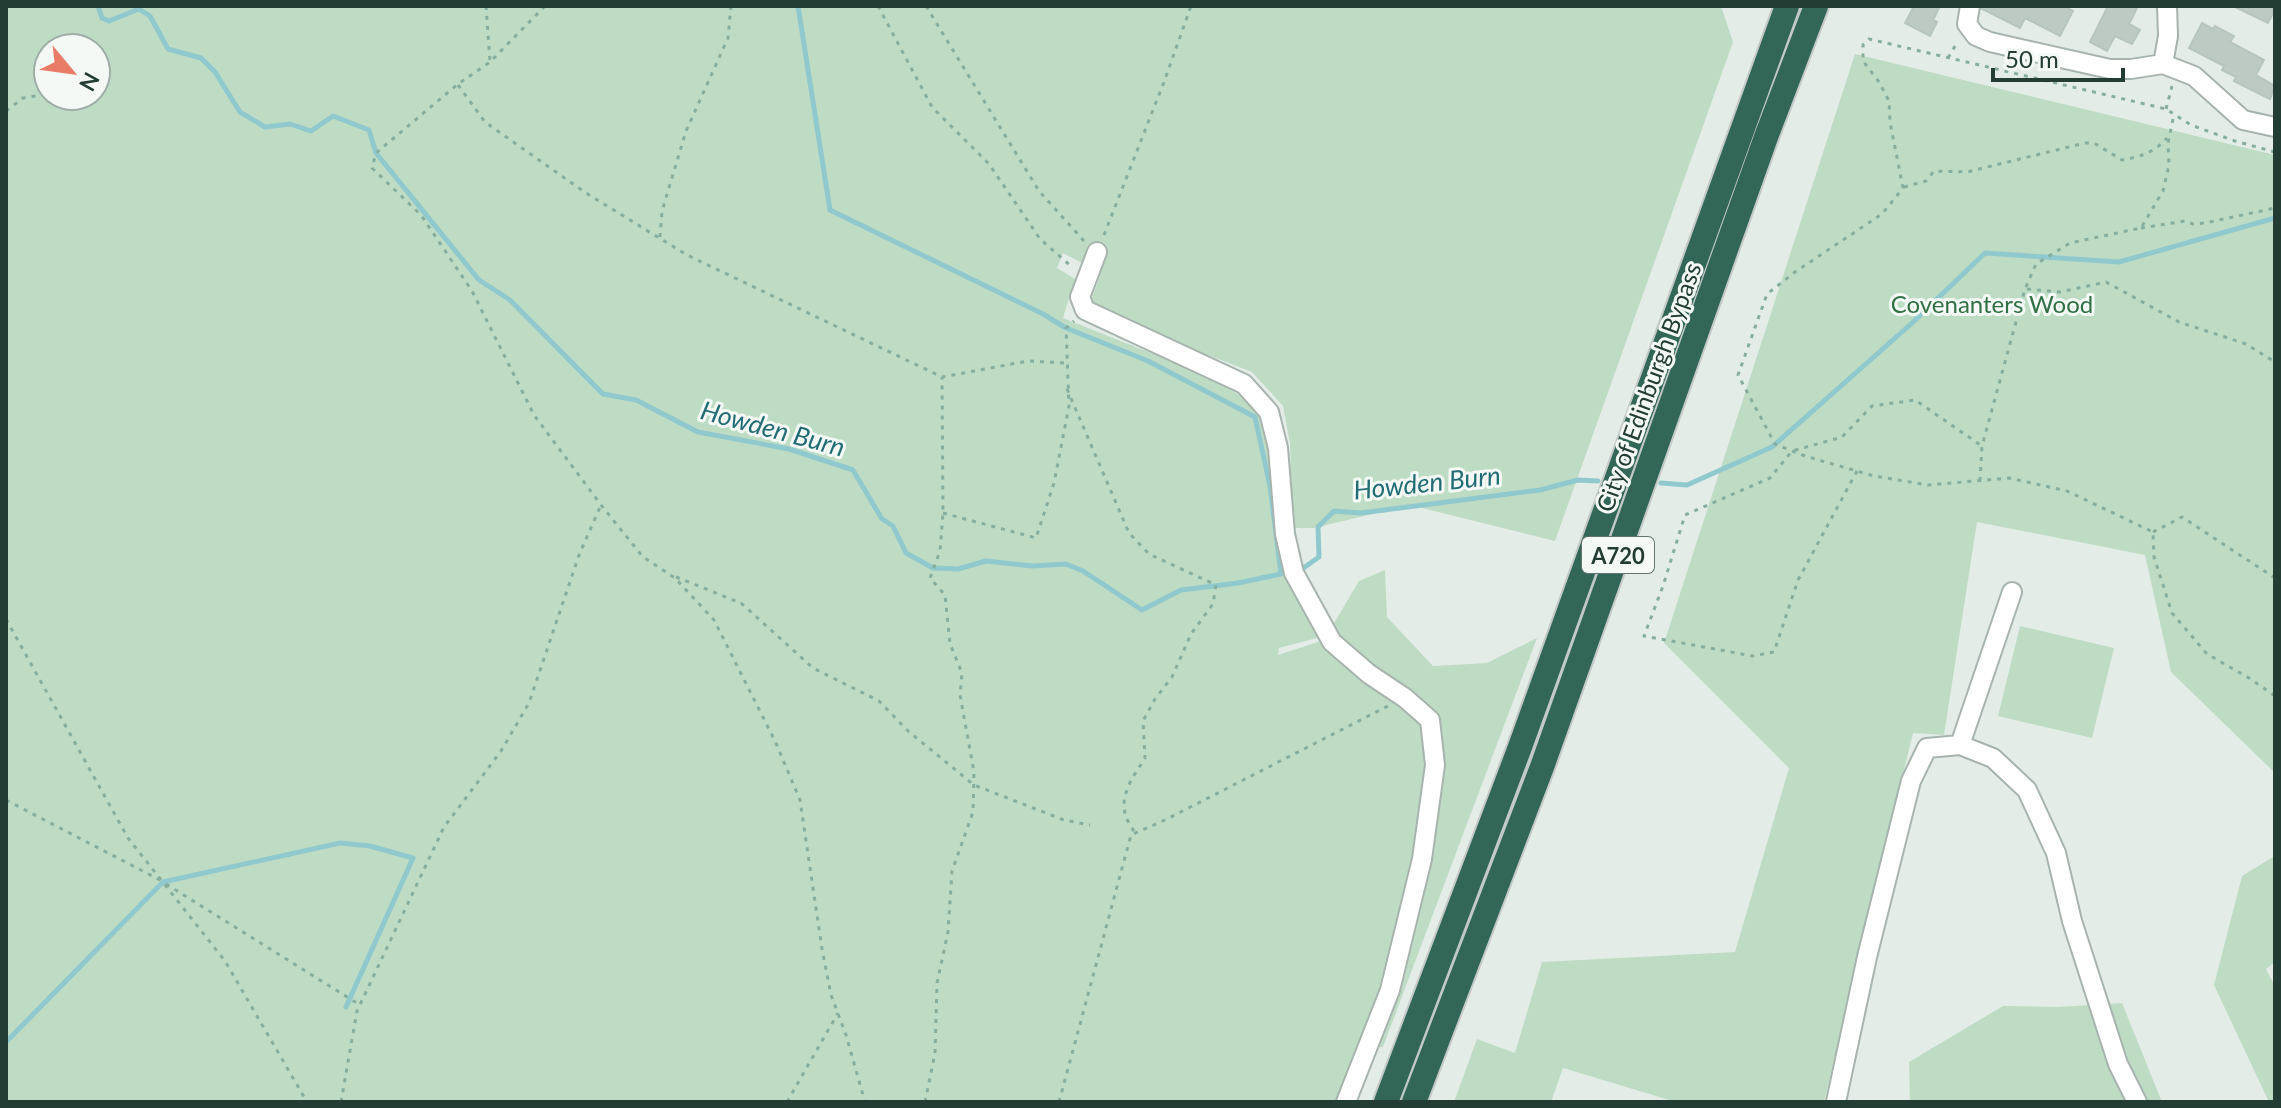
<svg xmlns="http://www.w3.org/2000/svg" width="2281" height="1108" font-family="Lato,sans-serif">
<rect width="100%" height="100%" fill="#e4ece8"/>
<path fill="#bedcc4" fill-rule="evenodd" d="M6,6h1715l12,36 -178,499 -145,-36 -96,23h-21l-3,-84 -7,-38 -31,-34 -153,-59 -8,-12 10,-28 -38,-20 -6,15 18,11 -12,39 133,53 49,27 19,22 19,144 38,73 -42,11 -1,7 46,-15 35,-59 26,-11 2,47 46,49 54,-3 50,-25 -154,409 -27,2 -21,53h-1329zM48,48h48v48h-48z
M1855,54l420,101v618l-104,-101 -26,-117 -168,-33 -33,213 -31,-2 -89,369h-148l-113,-34 -12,34h-97l23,-63 38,14 27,-91 193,-10 54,-184 -125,-125z
M2020,626l94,22 -22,90 -94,-22z
M2273,857l2,1v104l-9,7 9,17v116h-6l-55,-117 28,-109z
M2122,1003l40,99h-252l-1,-40 94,-56 55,1z"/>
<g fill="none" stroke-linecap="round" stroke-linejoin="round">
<path stroke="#90c9cd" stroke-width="5" d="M98,6l4,12 7,3 30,-12 11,7 18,33 33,9 14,14 25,40 25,15 25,-3 21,7 22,-15 36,14 7,23 103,127 31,20 93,94 33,6 62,32 91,17 64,21 29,49 11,7 13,27 27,15 25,1 28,-8 46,5 34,-2 17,7 59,39 39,-20 57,-7 43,-9 -11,-88 -15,-69 -107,-56 -82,-33 -23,-14 -213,-104 -32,-204
M1661,483l26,2 85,-38 139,-123 74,-71 134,9 156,-44
M1302,569l17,-12 -1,-30 16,-16 27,2 179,-23 38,-10 20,1
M6,1042l157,-160 177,-39 30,3 43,12 -67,149"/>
</g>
<path fill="#bccac3" stroke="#b6c5be" stroke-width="2" d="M1914,6h26l-7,14 4,2 -7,14 -25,-13z
M1982,6h81l10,5 -13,25 -35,-18 -5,10 -38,-19z
M2108,6h30l-9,18 11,6 -8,14 -17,-8 -8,15 -17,-9z
M2233,6h42v3l-7,14z
M2202,23l11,6 2,-3 19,10 -4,6 34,18 -8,15 19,11 -5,13 -36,-18 2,-4 -14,-7 2,-4 -35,-18z"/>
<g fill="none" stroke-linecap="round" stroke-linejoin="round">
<defs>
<path id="minor" d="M1970,6l-3,18 9,12 14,6 120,27h21l32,-5 31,12 49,44 32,7
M2163,64l5,-28 -1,-30
M1097,252l-17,45 5,13 159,74 25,28 9,36 7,86 9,39 38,69 37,32 36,24 25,22 5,45 -13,94 -32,131 -44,112
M1960,745l52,-153
M1836,1102l31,-145 44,-176 16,-33 33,-3 33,13 34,32 29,63 16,68 46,143 19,38"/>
<path id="highway" d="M1386,1102l134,-355 267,-741
M1414,1102l128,-335 224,-630 50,-131"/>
</defs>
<use href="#minor" stroke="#a7b4ae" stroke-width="22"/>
<use href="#highway" stroke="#c2c9c6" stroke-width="28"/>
<path stroke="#86ae9e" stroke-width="3" stroke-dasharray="4 6" stroke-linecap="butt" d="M486,6l4,56
M545,6l-55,56 -32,22 -82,69 -4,15 49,47 51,76 62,124 67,90 42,52 32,21 39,42 61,121 25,59 22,149 9,46 15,40 19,67
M878,6l54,101 57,57 51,75 32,28
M926,6l113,185 45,50
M1948,58l10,-17
M458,85l27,37 101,71 101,62 255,122 86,-16 38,2
M2166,109l6,-23
M6,111l17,-13 25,-4
M2275,152l-40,-11 -44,-16 -25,-16 -297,-70 -6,6v16l16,21 10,19 1,21 13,66 -21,26 -87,58 -28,22 -29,81 37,69 30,12 69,20 54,9 81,-7 58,13 86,41 1,25 18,56 35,41 42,24 26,18
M1904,187l22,-6 8,-10 33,1 118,-29h9l28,17c18,-3 33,-8 45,-22
M2141,228l44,-7 8,3 12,-1 70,-15
M1104,235l60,-153 27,-76
M660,237l2,-26 24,-80 42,-93 3,-32
M2027,289l33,3 46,-10 73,40 67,22 29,18
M1067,389l62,144 20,21 67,31 -3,19 -22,30 -19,43 -17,22 -12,22 2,37 -14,22 -7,18 1,18 10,17
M1857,471l-59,109 -24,72 -21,4 -109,-20 19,-50 22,-71 85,-37 22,-27 50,-14 30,-31 43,-6 67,46
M1980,481l2,-35 43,-157 11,-25 34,-21 71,-15 22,-37 6,-26 -1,-22 6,-29
M943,513l93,25 18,-55 15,-77 -3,-78 8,-7
M2153,532l29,-15 93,61
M676,577l65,26 72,65 66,33 29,30 66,54 90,35 26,5
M6,619l122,219 97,123 82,141
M6,800l154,80
M166,884l194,121
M341,1102l16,-91 87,-184 57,-76 28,-48 50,-148 22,-50
M787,1102l51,-89
M925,1102l10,-49 2,-70 11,-51 4,-61 21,-59 1,-40 -14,-77 2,-22 -12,-29 -5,-49 -15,-17 10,-27 3,-38 -1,-136
M1059,1102l72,-267 34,-15 223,-114"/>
<use href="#minor" stroke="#fff" stroke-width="18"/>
<use href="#highway" stroke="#326758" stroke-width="24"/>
</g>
<g text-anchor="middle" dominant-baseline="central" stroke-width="6" stroke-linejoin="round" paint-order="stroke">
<rect fill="#f4f9f6" stroke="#62756e" stroke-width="2" x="1582" y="537" width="72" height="36" rx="6"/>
<g font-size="22" font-weight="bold" fill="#243d34">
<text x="1618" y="555">A720</text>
</g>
<g font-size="24" fill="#317145" stroke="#f4f9f6">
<text x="1992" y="303">Covenanters Wood</text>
</g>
<g font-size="24" fill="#243d34" stroke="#f4f9f6">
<text transform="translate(1648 387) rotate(-70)">City of Edinburgh Bypass</text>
</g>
<g font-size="26" font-style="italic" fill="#226d75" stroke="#f4f9f6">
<text transform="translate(773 428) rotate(15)">Howden Burn</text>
<text transform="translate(1427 482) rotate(-6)">Howden Burn</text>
</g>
</g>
<rect width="2281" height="1108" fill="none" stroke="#243d34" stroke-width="16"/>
<g transform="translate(72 72) rotate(119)"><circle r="38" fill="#f4f9f6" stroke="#a1aea8" stroke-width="2"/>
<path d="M0-6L14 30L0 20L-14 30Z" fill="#e87c66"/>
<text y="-12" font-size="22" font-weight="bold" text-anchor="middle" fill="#243d34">N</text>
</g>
<path d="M1993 68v12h130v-12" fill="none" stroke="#243d34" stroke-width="4"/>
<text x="2005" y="68" font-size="24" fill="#243d34" stroke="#f4f9f6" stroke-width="6" paint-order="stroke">50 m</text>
</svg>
